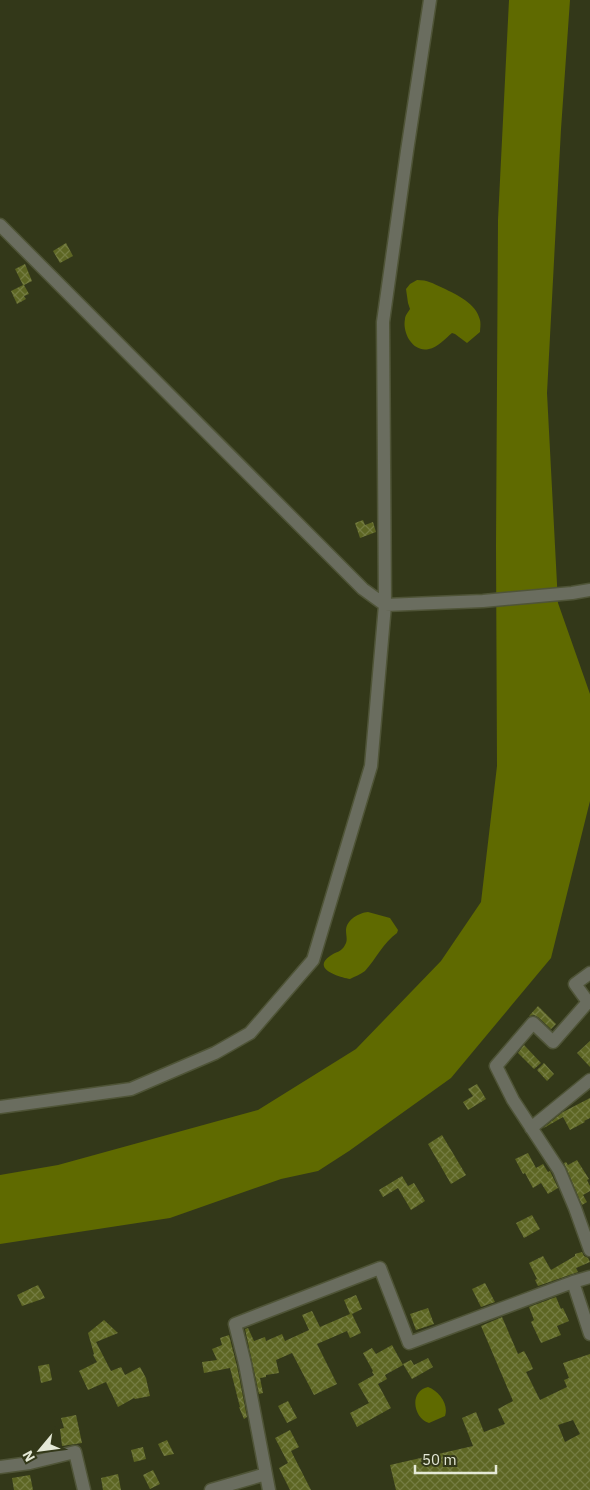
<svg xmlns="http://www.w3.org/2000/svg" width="590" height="1490" font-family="'IBM Plex Sans',sans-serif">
<defs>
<pattern id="building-cross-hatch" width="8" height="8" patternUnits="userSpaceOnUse" patternTransform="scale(1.25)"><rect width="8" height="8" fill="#5d6623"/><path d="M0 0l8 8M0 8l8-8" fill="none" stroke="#747c42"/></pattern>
</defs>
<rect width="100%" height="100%" fill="#333819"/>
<path fill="#5f6a00" d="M509,0h61l-9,129 -14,264 11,210 32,91v107l-39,157 -100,120 -102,73 -31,20 -37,8 -111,39 -170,26v-69l58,-10 200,-55 98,-61 85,-88 40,-59 16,-136 -1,-220 2,-326z
M417,280c11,0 15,3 26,8 14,7 33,15 37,32 1,4 0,9 0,12l-13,11 -12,-9 -3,-1c-6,5 -15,15 -23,16 -16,4 -27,-16 -24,-30 0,-3 3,-7 5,-10l-2,-6 -2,-14 4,-5z
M368,912l22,6 8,12 -1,3c-14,10 -21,26 -32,38 -4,3 -11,6 -15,8 -10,-2 -39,-10 -20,-23 5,-4 12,-4 15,-11 3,-5 1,-9 1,-15 1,-11 13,-17 22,-18z
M428,1387c11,4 21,17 17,29l-16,7c-16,-5 -20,-32 -1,-36z"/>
<path fill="url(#building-cross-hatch)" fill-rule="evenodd" d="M66,243l7,13 -13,7 -7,-12z
M25,264l7,17 -8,4 5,9 -5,2 2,3 -9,5 -6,-13 12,-6 -8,-16z
M363,520l2,5 8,-3 3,10 -16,6 -5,-15z
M538,1006l18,18 -5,5 -13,-12 -4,-2 -5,1z
M590,1041v26l-13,-14z
M524,1045l17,18 -7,6 -16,-16z
M544,1063l10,11 -7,7 -10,-11z
M477,1084l9,15 -18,11 -5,-8 10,-6 -5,-7z
M590,1098v20l-6,3 1,1 -15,8 -7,-13 -21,12 21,-17z
M442,1135l24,40 -15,9 -23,-40z
M528,1153l8,15 7,-4 5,8 2,-1 8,17 -10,6 -7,-11 -8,5 -8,-15 -2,1 -8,-15z
M577,1160l12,19 -2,1 3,6v5l-7,4 4,7 -5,3 -18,-42 2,-1 2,3z
M402,1176l6,10 6,-3 11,18 -14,9 -13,-22 -15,9 -4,-7z
M532,1215l8,14 -16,9 -8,-15z
M582,1252l2,4 4,2 2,4 -14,6 2,4 -40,14 -3,-6 2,-1 -8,-16 14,-7 8,14 24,-14v-2z
M485,1283l10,19 -14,5 -9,-18z
M38,1285l7,13 -23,8 -5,-11z
M356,1295l6,14 -10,5 9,19 -11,5 -3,-7 -30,13 20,40 -23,11 -22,-42 -16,7 3,13 -13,2v2l-6,1 3,15 -4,1 -14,-65 3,-1 6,13 11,-4 1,4 16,-7 3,7 24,-11 -7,-15 10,-4 8,16 30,-13 -6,-14z
M556,1297l5,12 2,-1 6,13 -12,5 4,9 -20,8 -10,-21 3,-2 -5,-13z
M428,1308l6,16 -18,6 -6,-16z
M502,1317l16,37 6,-3 6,11 3,7 -7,3 14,28 27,-13 -3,-7 5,-2 -6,-15 27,-9v136h-194l-6,-25 83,-19 -11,-28 14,-6 8,20 21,-8 -7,-15 15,-8 -32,-75zM573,1420l7,14 -15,8 -7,-17z
M104,1320l14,13 -22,9 15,29 10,-4 4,8 15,-8 6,11 4,18 -15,3 -1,-1 -16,9 -12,-25 -18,8 -9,-19 18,-9 -4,-7 1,-1 -6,-21z
M229,1335l8,31 10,51 -3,2 -5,-12h1l-10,-39 -26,5 -2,-11 15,-2 -5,-11 10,-4 -2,-7z
M392,1345l11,20 -18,10 2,4 -9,5 13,24 -34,19 -7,-14 19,-10 -11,-19 16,-9 -2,-3 1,-1 -10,-18 9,-5 4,6z
M428,1358l5,9 -21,12 -9,-15 8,-4 3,5z
M49,1364l3,16 -11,3 -3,-17z
M288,1401l9,17 -10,5 -9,-17z
M76,1415l6,28 -20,3 -2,-17 4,-1 -3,-10z
M290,1430l9,17 -8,4 20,39h-21l-11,-22 9,-5 -13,-25z
M167,1440l7,14 -10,2 -6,-12z
M143,1447l3,12 -12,3 -3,-12z
M153,1470l7,14 -10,5 -7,-14z
M118,1474l3,16h-18l-2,-12z
M30,1475l3,15h-19l-2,-12z"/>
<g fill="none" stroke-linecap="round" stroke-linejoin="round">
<defs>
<path id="minor" d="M0,225l363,364 22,16 98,-4 89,-8 18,-3
M590,973l-15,11 13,18 -35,40 -20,-19 -37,43 17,34 46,70 16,38 15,42
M0,1107l131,-18 84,-36 35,-20 63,-73 58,-194 14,-161 -2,-283 24,-171 23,-151
M531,1128l59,-48
M573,1282l17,52
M0,1467l30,-4 45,-11 9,38
M211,1490l55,-16
M269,1490l-24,-126 -10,-40 145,-56 29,75 164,-61 17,-5"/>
</defs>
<use href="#minor" stroke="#4f5437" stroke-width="15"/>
<use href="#minor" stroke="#6a6d5f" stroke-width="12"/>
</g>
<g transform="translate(40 1450) rotate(241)" stroke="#333819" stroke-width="4" paint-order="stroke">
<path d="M0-4L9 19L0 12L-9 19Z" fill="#e5e9d7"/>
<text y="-8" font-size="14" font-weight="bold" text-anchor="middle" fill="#e5e9d7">N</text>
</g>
<path d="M415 1465v8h81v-8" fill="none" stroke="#e5e9d7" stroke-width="2.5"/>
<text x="422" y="1465" font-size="15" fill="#e5e9d7" stroke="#333819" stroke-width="4" paint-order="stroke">50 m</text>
</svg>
